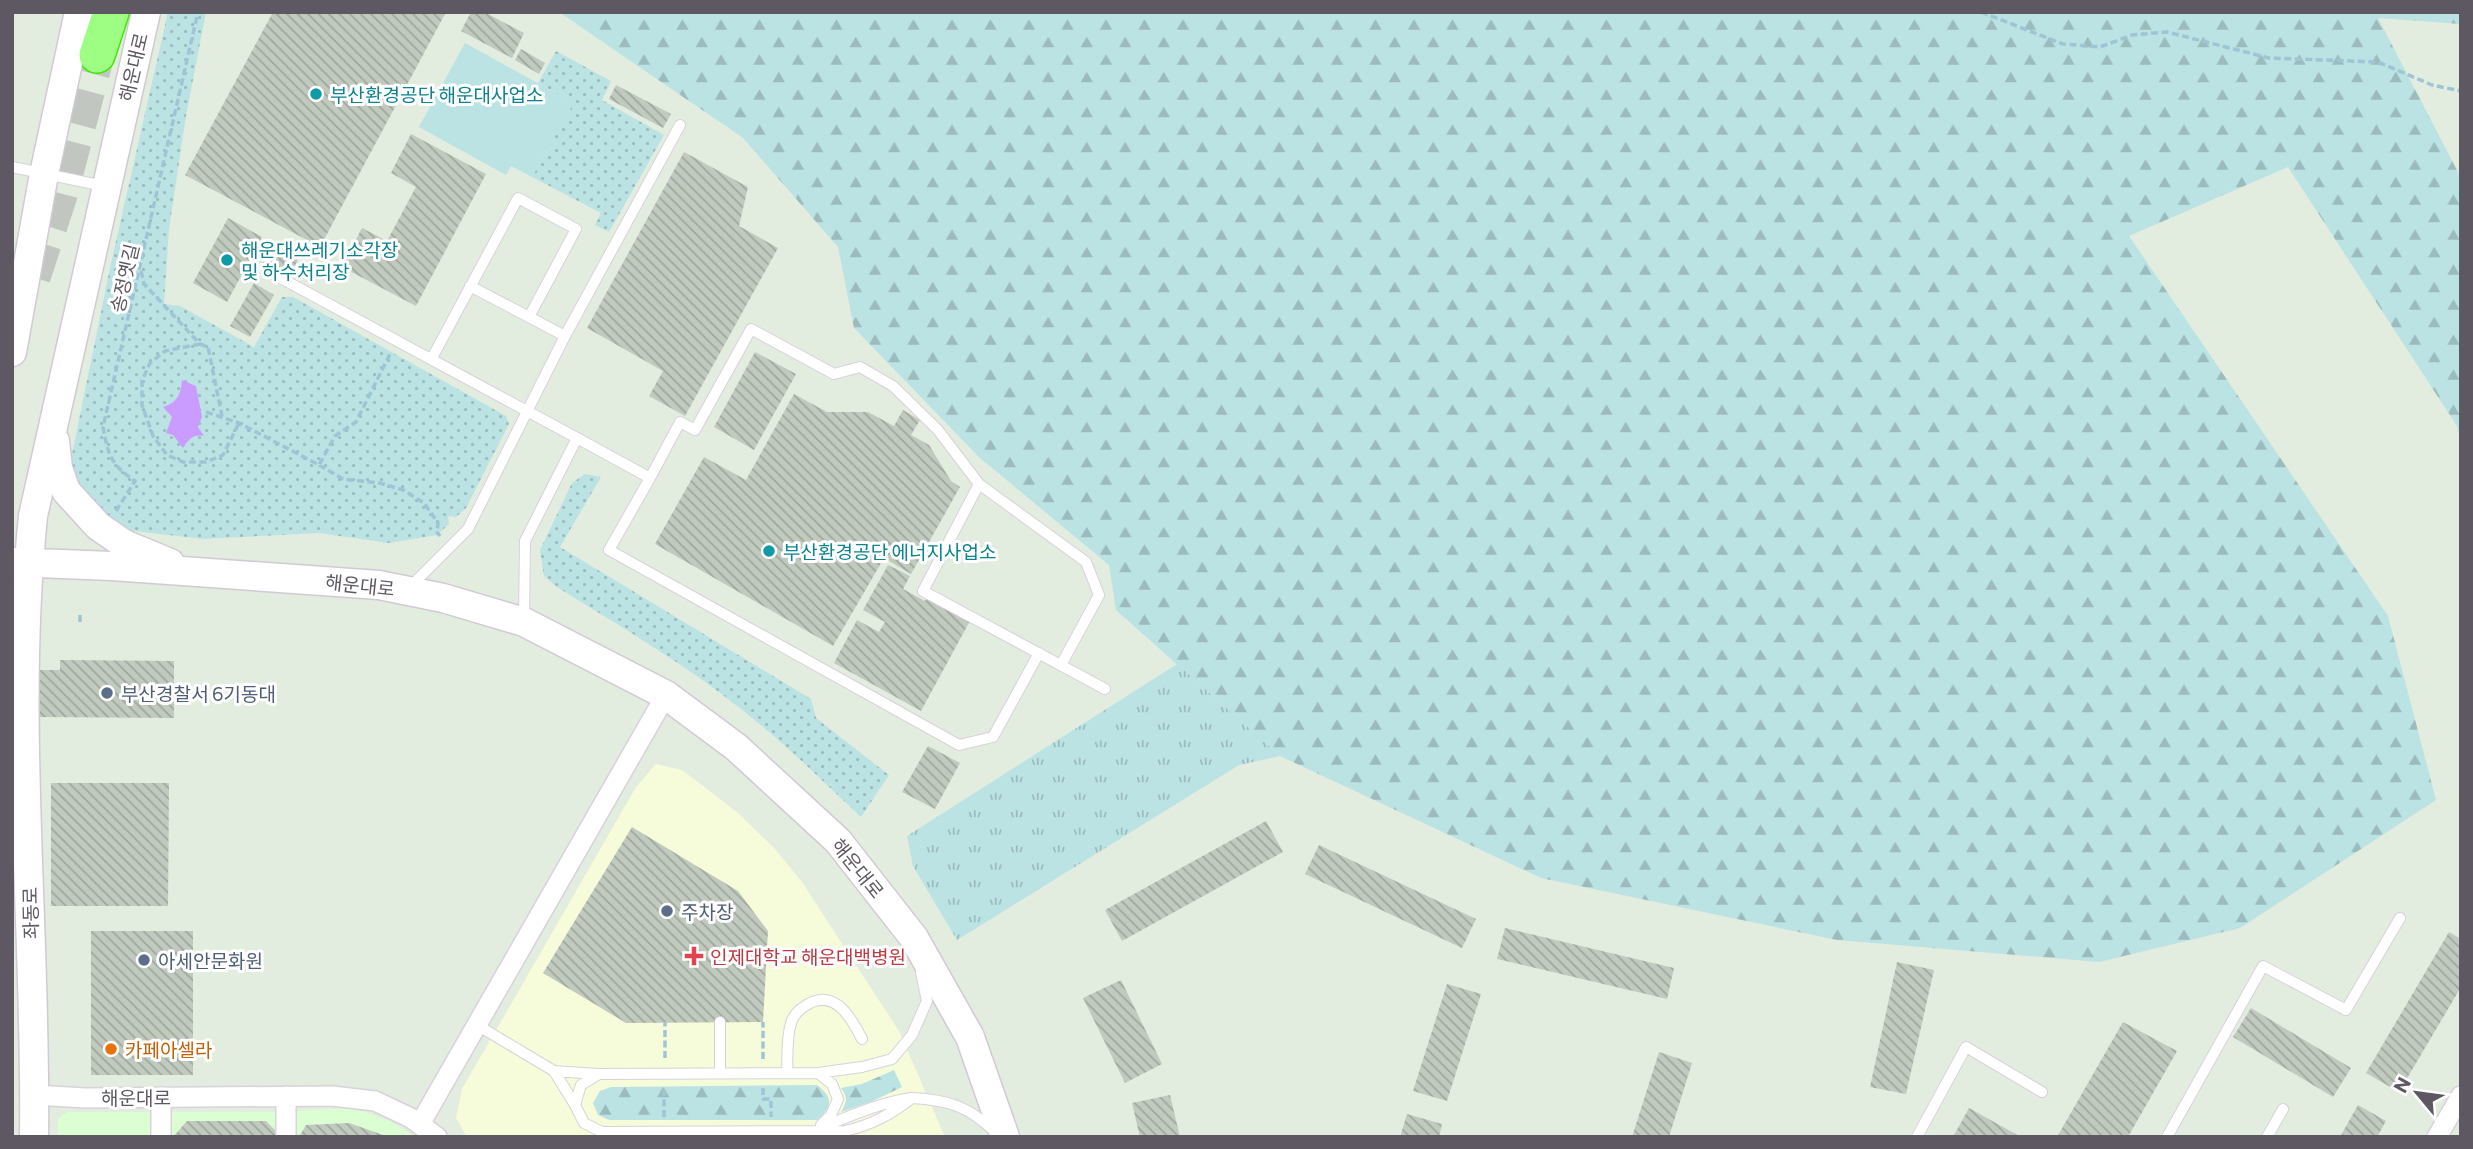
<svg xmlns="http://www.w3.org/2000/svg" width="2473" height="1149" font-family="Commissioner,'Noto Sans KR',sans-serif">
<defs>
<pattern id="grass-dots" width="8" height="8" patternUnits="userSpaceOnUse" patternTransform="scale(1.75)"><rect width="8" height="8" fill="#bbe3e4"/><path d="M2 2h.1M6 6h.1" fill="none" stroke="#9bbbbc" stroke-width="1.8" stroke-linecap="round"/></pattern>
<pattern id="forest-firs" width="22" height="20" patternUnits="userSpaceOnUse" patternTransform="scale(1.75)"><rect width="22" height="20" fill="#bbe3e4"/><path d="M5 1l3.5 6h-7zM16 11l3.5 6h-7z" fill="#9bbbbc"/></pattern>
<pattern id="park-tufts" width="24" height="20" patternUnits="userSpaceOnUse" patternTransform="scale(1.75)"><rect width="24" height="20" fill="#bbe3e4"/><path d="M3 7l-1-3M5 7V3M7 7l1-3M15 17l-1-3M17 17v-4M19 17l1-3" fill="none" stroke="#9bbbbc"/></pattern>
<pattern id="building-back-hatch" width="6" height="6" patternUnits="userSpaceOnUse" patternTransform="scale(1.75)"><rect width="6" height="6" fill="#c1cabe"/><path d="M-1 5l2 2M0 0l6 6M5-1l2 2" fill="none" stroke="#a0a79e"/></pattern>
</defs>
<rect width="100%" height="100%" fill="#e2ecdf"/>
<path fill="#dbfed2" d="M354,1108l38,14 23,15h-357v-18l9,-7h205z"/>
<path fill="#f6fbd9" d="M656,764l26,6 55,42 38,37 27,33 97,149 46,106h-478l-11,-19 6,-29 174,-302z"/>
<path fill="url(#grass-dots)" d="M168,12h38l-20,104 -17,113 -5,75 16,2 74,41 28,-50h11l213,119 3,8 -43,84 -10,9 -8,-1 1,8 -12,11 -48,8 -70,-10 -116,6 -77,-9 -21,-13 -31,-36 -4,-17 40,-196z
M556,51l55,30 -9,19 62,35 -55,97 -14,-7 6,-12 -69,-36 41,-74 -35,-20z
M585,474l16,3 -41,70 251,152 5,19 73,57 -28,42c-39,-37 -78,-75 -120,-108 -57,-46 -122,-83 -184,-122l-13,-11 -4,-26 32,-67z"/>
<path fill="url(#forest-firs)" d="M559,12h1902v12l-83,-6 83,160v262l-4,-14 -169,-259 -159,69 259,380 48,184 -196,128 -141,34 -262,-22 -296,-62 -261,-122 -164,-146 -7,-45 -129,-107 -126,-130 -16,-81 -95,-109z
M894,1070l8,17 -29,14 -32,11c6,-10 7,-15 0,-24l21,-4z
M817,1085c16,12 16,22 0,35h-208l-11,-5 -5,-12 7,-12 11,-4z"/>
<path fill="url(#park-tufts)" d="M1177,664l103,92 -41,9 -282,175 -44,-74 -6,-30z"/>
<path fill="#bbe3e4" d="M465,43l109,60 -42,74 -21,-11 -5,9 -87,-48z"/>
<path fill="#cb9cff" d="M182,380l14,6 6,31 -4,10 6,9c-11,-2 -15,3 -21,12l-10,-13 -7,-2 6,-16 -9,-10c14,-4 18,-13 19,-27z"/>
<path fill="url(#building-back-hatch)" d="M273,12h173l-126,235 -135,-72z
M471,12h13l40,21 -12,25 -51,-27z
M521,49l24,14 -6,11 -24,-14z
M616,85l55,29 -8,14 -54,-29z
M411,134l75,40 -70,132 -74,-39 20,-39 25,13 29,-54 -25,-14z
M684,152l64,35 -9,39 39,22 -93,168 -36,-20 14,-25 -76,-43z
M228,218l34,19 -35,65 -34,-19z
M276,248l22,12 -8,15 -23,-12z
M254,283l20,12 -24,42 -20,-11z
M755,352l41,22 -42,76 -40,-23z
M794,394l33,18h41l26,14 9,-16 17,10 -9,15 18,10 22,36 9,6 -49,87 -27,-16 -51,88 -178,-102 49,-87 42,23z
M888,565l22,11 -7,13 22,12 3,-5 43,23 -50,92 -87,-48 23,-43 22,12 6,-10 -22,-12z
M60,660l114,1v57l-135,-1 1,-47h20z
M928,746l32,17 -25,46 -33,-17z
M51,783h118l-1,123h-117z
M1266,821l17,31 -161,89 -17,-31z
M632,827l106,64 30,40 -5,91 -137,1 -83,-50z
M1319,845l157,74 -14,29 -157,-74z
M1505,928l169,40 -7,31 -170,-40z
M91,931h102v144h-102z
M2449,932l12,7v48l-62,105 -33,-19z
M1897,962l37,8 -28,124 -36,-7z
M1121,980l41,84 -37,19 -42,-85z
M1447,984l34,10 -34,107 -34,-10z
M2251,1008l100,60 -18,29 -100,-60z
M2123,1022l54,29 -49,86h-71z
M1659,1052l33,11 -23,74h-37z
M1170,1095l10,42h-40l-8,-34z
M2358,1105l28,16 -9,16h-37z
M1969,1108l52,29h-68z
M1407,1114l35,10 -3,13h-39z
M187,1121h79l10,10v6h-103z
M349,1123l40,14h-90l7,-12z"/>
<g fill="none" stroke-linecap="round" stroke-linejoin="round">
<path stroke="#c1c7c0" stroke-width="35" stroke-dasharray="35 18" stroke-linecap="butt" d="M33,277l27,-82 37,-140"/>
<defs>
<path id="lane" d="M12,167l92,19
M262,268l315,170
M470,286l95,50
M432,358l86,-160 58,31 -47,88
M650,478l-41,72 350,195 34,-8 46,-84
M979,484l107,78 13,33 -38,70
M410,587l58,-58 97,-193 115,-211
M524,618l1,-77 52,-103 73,40 30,-56 15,8 56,-101 83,45 26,-7 33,19 45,44 41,54 -56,107 182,98
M921,972l6,29 -15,34 -20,24 -30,8 -44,6 -219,1 -18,11 -6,20 9,18 18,9 243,-1c26,-6 45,-16 67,-33 36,2 56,8 82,33
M477,1025l77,46 44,3
M554,1071l21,34
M720,1073v-51
M787,1073c1,-16 -1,-34 4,-50 3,-10 10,-15 19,-20 26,-13 42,16 52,36
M818,1073l14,11 6,15 -7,16 -10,10
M820,1128c30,-12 59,-25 91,-30
M1917,1137l49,-90 76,45
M2167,1137l96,-171 83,44 54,-92
M2267,1137l16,-28"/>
<path id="street" d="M35,1095l50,3 247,-2 43,5 36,17 26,19
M286,1096v41
M161,1097v40
M420,1124l246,-429
M2437,1137l24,-41"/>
<path id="secondary" d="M12,352l32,-178 35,-162
M55,441l3,27 8,23 32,35 26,18 46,19
M12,562l100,4 267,19 64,13 81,24 142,73 70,52 102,94 76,97 56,99 35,100
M34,1137c3,-207 -22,-415 -1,-621l113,-504"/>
<path id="highway" d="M97,55l14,-43"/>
</defs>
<use href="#lane" stroke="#d8d2da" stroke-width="12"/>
<use href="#street" stroke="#d8d2da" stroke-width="22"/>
<use href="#secondary" stroke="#d1cad4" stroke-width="31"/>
<use href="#highway" stroke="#40eb00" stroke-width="38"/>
<path stroke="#9ec5d6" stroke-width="3.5" stroke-dasharray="7 3.5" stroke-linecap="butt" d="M1981,12l82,32 37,3 32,-12 35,-3 102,26 109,4 54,23 29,6
M141,271l3,13 56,60 8,3 14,69
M200,344l-35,7 -15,12 -8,18v24l11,31 14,19 16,7h23l17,-7 16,-32
M206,412l33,11 80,42 16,-29 21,-14 34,-68
M319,465l24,14 37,4 23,7 21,13 14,20 -1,9 3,4
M116,511l19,-30c-24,-16 -27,-26 -32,-54l95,-415
M80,622v-8
M665,1058v-35
M763,1059v-37
M763,1088v11h8v18
M664,1117v-27"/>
<use href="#lane" stroke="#fff" stroke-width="10"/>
<use href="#street" stroke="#fff" stroke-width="19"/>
<use href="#secondary" stroke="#fff" stroke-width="28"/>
<use href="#highway" stroke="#9efe84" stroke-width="35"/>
</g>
<g fill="#0f9aa8" stroke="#fff" stroke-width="2.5">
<circle cx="316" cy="94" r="7"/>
<circle cx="227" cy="260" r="7"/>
<circle cx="769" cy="551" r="7"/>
</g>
<g fill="#5c6f8a" stroke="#fff" stroke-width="2.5">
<circle cx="107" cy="693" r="7"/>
<circle cx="667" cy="911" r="7"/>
<circle cx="144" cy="960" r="7"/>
</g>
<path fill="#e0444e" stroke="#fff" stroke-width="2.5" d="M690.5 945.5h7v7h7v7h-7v7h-7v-7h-7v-7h7z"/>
<circle fill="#e8710a" stroke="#fff" stroke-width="2.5" cx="111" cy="1049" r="7"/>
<g text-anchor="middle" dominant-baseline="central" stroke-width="6" stroke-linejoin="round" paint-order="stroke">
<g font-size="19" fill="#5d5861" stroke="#fff">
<text transform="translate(133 67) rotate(-77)">해운대로</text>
<text transform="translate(124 278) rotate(-77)">송정옛길</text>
<text transform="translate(360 585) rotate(6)">해운대로</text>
<text transform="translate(858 868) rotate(51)">해운대로</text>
<text transform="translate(30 913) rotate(-91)">좌동로</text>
<text x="136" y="1097">해운대로</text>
</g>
<g font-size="19" fill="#0d838f" stroke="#fff" text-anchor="start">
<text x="330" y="94">부산환경공단 해운대사업소</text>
<text x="241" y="249">해운대쓰레기소각장<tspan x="241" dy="22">및 하수처리장</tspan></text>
<text x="783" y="551">부산환경공단 에너지사업소</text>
</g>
<g font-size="19" fill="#4e5e75" stroke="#fff" text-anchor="start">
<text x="121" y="693">부산경찰서 6기동대</text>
<text x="681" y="911">주차장</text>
<text x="158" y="960">아세안문화원</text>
</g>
<g font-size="19" fill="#be3a42" stroke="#fff" text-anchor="start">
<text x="710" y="956">인제대학교 해운대백병원</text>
</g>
<g font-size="19" fill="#c56008" stroke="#fff" text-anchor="start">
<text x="125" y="1049">카페아셀라</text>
</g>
</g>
<rect width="2473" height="1149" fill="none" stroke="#5d5861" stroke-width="28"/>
<g transform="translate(2417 1093) rotate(299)" stroke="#ffffff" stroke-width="5" paint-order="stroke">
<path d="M0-5L12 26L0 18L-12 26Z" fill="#5d5861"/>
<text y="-10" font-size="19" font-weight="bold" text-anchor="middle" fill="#5d5861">N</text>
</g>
</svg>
